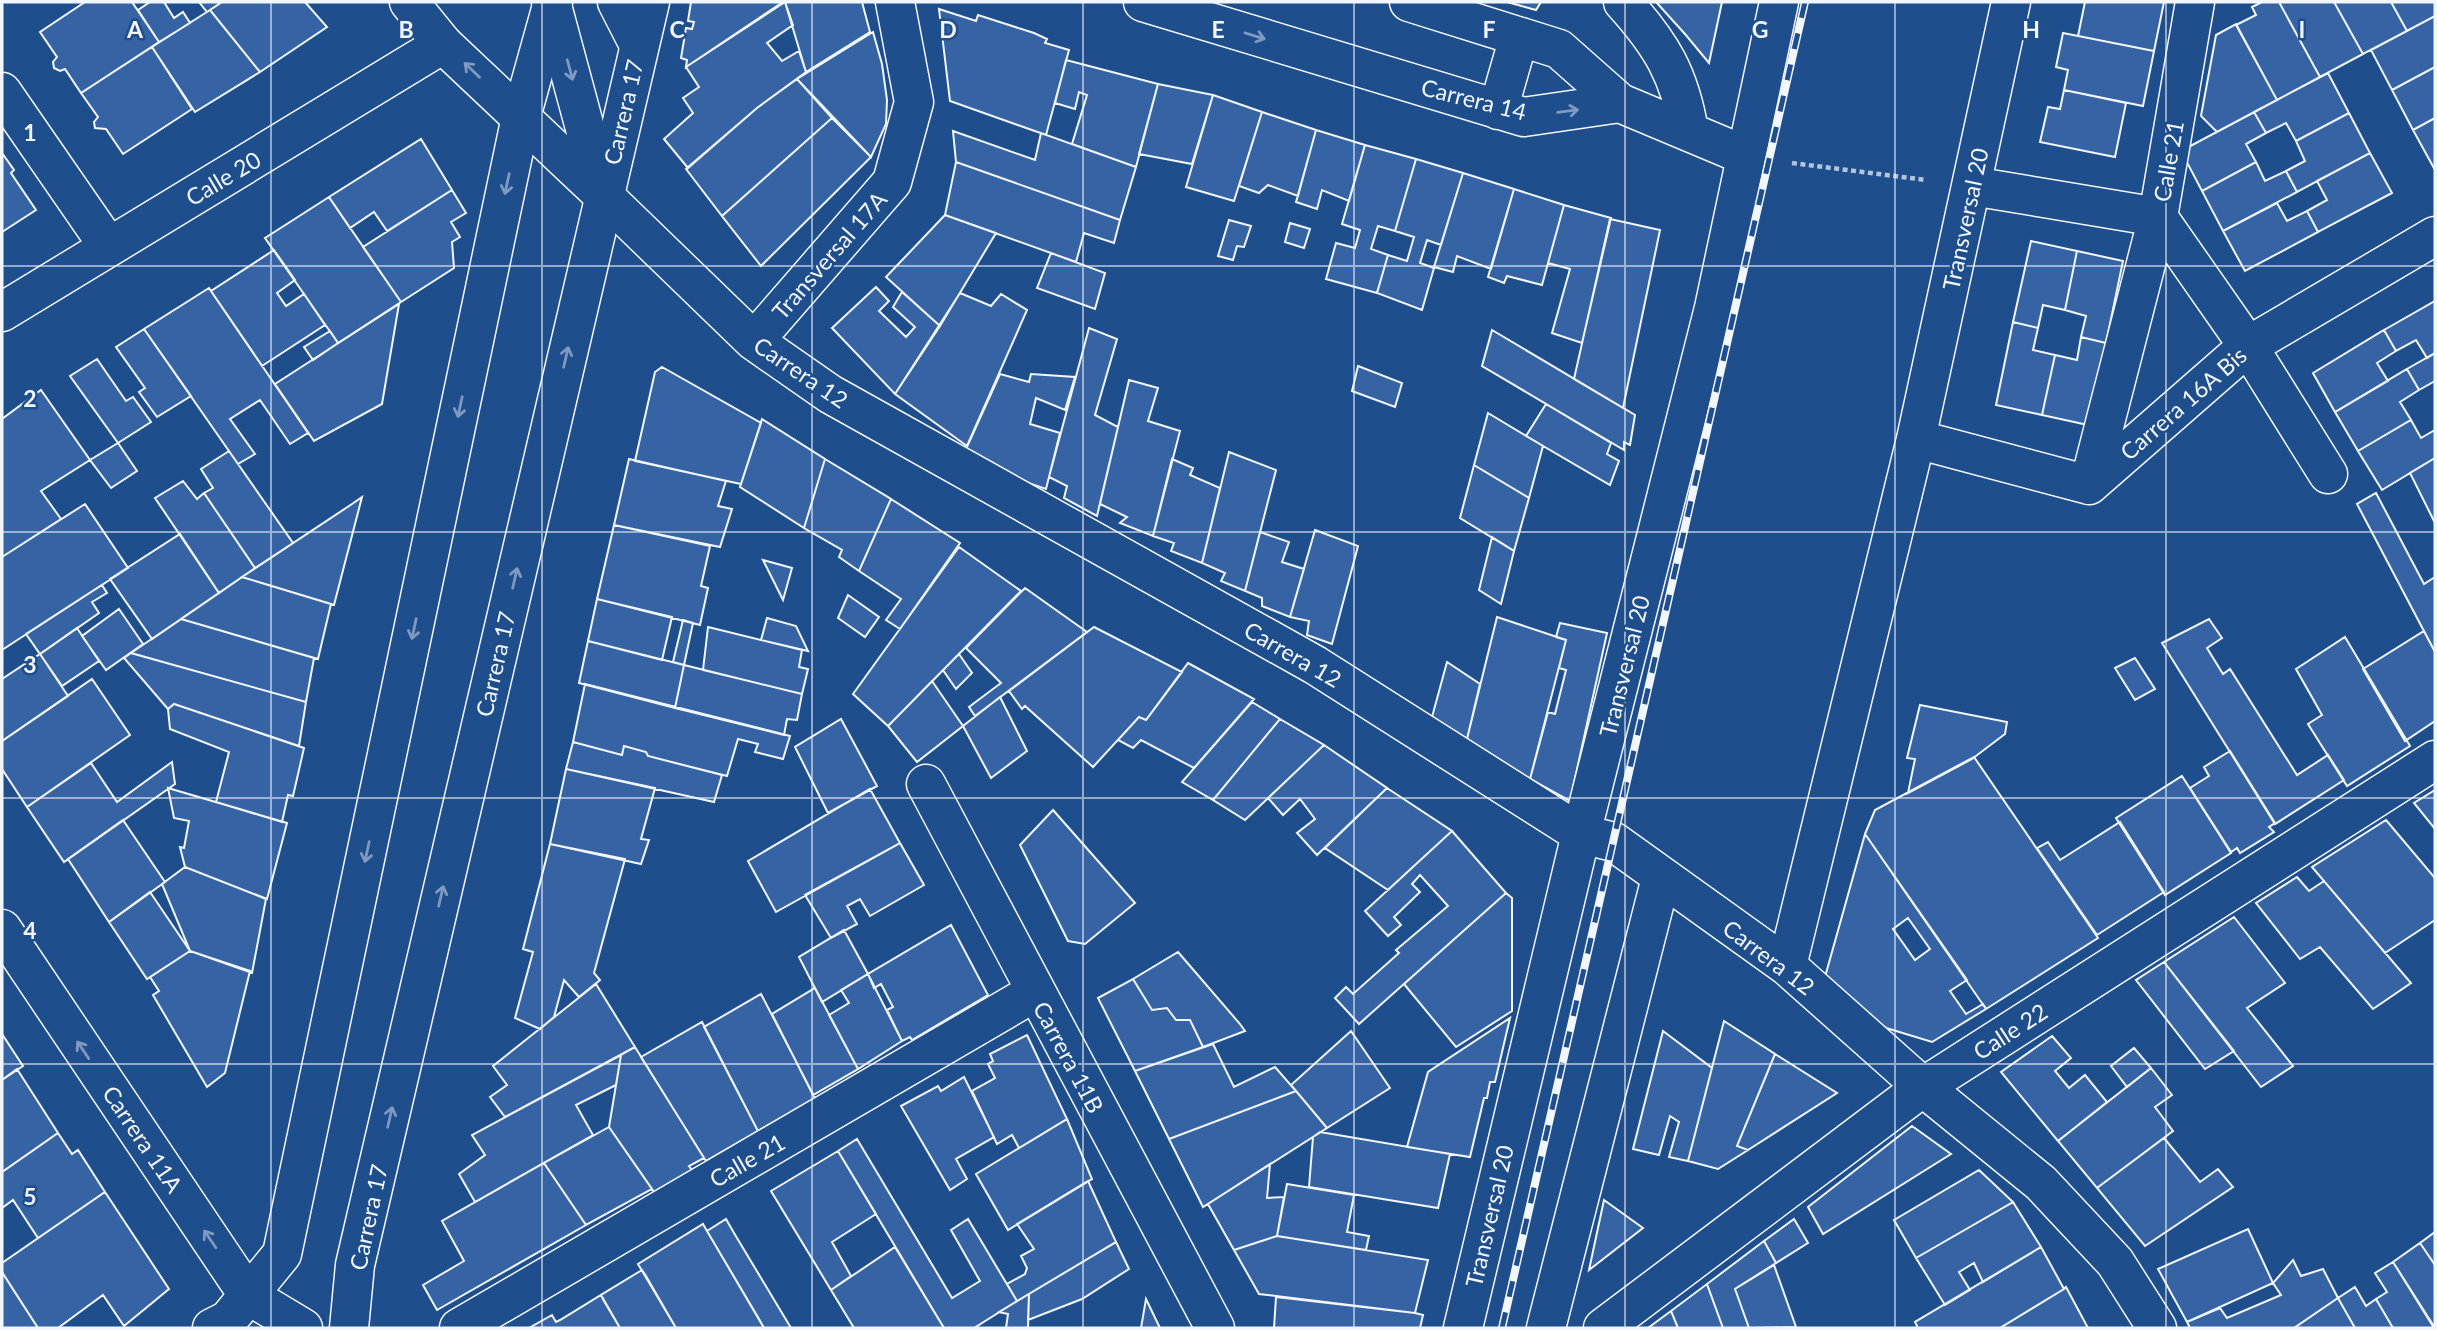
<svg xmlns="http://www.w3.org/2000/svg" width="2437" height="1330" font-family="Lato,sans-serif">
<rect width="100%" height="100%" fill="#1f4e8c"/>
<path fill="#3563a3" stroke="#f2f6ff" stroke-width="2" fill-rule="evenodd" d="M85,2h47l27,40 -78,51 -16,-24 -5,2 -6,-3 -1,-6 4,-5 -17,-25z
M150,2h14l10,16 9,-6 7,11 -31,19 -21,-32z
M199,2h23l-15,10z
M222,2h83l22,25 -67,45 -50,-62z
M691,2h92l-97,65 1,-7 -6,-2 5,-30 6,1 2,-7 -6,-1z
M785,2l8,23 -26,18 15,18 17,-10 7,21 -49,36 -69,60 -24,-29 29,-26 -10,-15 16,-11 -13,-20z
M785,2h77l8,30 -64,40z
M1507,2h34l-5,8z
M1656,2h66l-13,61 -24,-29z
M2085,2h79l-10,49 -76,-15z
M2262,2h17l41,75 -43,23 -41,-75 20,-10 -4,-8z
M2279,2h55l29,52 -43,23z
M2334,2h57l16,29 -44,23z
M2391,2h44v14l-28,15z
M939,9l37,12 2,-6 56,18 13,6 -2,4 24,7 -23,85 -96,-34z
M210,10l50,62 -65,40 -43,-65z
M2435,16v51l-43,23 -21,-40z
M2236,24l41,76 -60,32 -16,-16 15,-81z
M873,32l9,32 5,36 -1,24 -15,33 -74,-78z
M2063,33l91,18 -11,55 -79,-16 4,-20 -12,-3z
M152,47l40,62 -69,45 -17,-25 -11,-1 -1,-6 4,-5 -17,-24z
M1066,60l92,24 -22,83 -64,-23 15,-49 -8,-3 -4,17 -20,-6z
M2435,67v51l-22,12 -21,-40z
M2328,73l21,40 -53,28 -10,-18 -20,10 -12,-21z
M797,79l35,39 -110,98 -36,-47 71,-61z
M1158,84l55,11 -21,69 -53,-10z
M2064,90l62,13 -11,54 -75,-15 8,-35 12,2z
M1213,95l49,17 -28,89 -48,-14z
M1262,112l54,18 -18,66 -30,-11 -9,8 -20,-7z
M2254,112l12,21 -20,11 10,18 -54,29 -21,-40z
M2349,113l21,40 -73,39 -11,-21 19,-10 -9,-20z
M832,118l39,39 -110,109 -39,-50z
M2435,118v52l-22,-40z
M1316,130l49,15 -16,56 -27,-11 -5,19 -21,-7z
M953,131l82,29 6,-27 95,34 -16,53 -164,-58z
M421,139l31,51 -65,41 -13,-19 -24,16 -21,-31z
M1365,145l51,14 -21,72 -17,-5 -7,23 17,6 -11,38 -51,-14 10,-36 19,5 5,-18 -18,-6z
M2,153l12,17 -3,3 25,37 -34,22z
M2370,153l22,40 -74,39 -11,-21 20,-11 -10,-19z
M1416,159l47,14 -22,72 -14,-5 -7,23 14,5 -12,42 -45,-17 11,-38 19,6 7,-24 -19,-6z
M956,162l164,58 -6,23 -30,-10 -8,29 -131,-47z
M2256,162l9,19 21,-10 11,21 -74,39 -21,-40z
M1463,173l51,16 -23,80 -34,-13 -4,16 -19,-5z
M1514,189l50,16 -22,80 -35,-9 -3,7 -16,-6z
M452,190l14,23 -15,9 9,15 -8,5 2,26 -53,34 -38,-55z
M329,197l72,105 -63,41 -73,-105z
M2277,203l10,18 20,-10 11,21 -73,39 -22,-40z
M1564,205l47,13 -29,125 -30,-10 18,-64 -22,-6z
M945,215l51,18 -56,93 -54,-49z
M1610,219l50,11 -37,178 -49,-29z
M1229,220l22,6 -7,21 -7,-1 -4,14 -15,-4z
M1290,223l20,6 -6,19 -19,-6z
M2031,241l46,10 -12,59 -22,-5 -5,23 -25,-6z
M274,250l21,30 -18,13 9,13 18,-12 21,31 -63,41 -51,-75z
M2077,251l46,10 -17,82 -25,-6 5,-21 -21,-6z
M1051,253l54,20 -10,36 -58,-21z
M876,287l13,14 -10,10 27,26 9,-10 -22,-20 9,-15 38,34 -45,68 -63,-66z
M209,288l99,145 -18,11 -30,-44 -30,19 25,35 -17,10 -94,-135z
M960,293l31,13 10,-12 26,16 -60,136 -72,-52z
M2435,301v52l-8,5 -11,-18 -20,11 -12,-21z
M399,304l-17,100 -68,37 -39,-57z
M2013,322l25,6 -5,22 22,5 -13,60 -46,-10z
M1089,328l28,11 -22,76 23,12 -21,89 -33,-18 3,-12 -18,-9z
M144,329l47,67 -34,21 -18,-25 6,-4 -29,-41z
M1492,330l143,85 -5,30 -6,-3v8l-142,-84z
M2384,330l12,21 -19,12 11,18 -53,31 -22,-39z
M330,331l8,12 -25,17 -9,-13z
M2081,337l25,6 -18,82 -46,-10 13,-60 22,5z
M2435,353v28l-16,9 -12,-21z
M97,359l29,42 7,-4 18,25 -33,21 -48,-67z
M1358,366l44,17 -7,24 -43,-16z
M662,367l99,56 -20,61 -106,-23 20,-89z
M2407,369l12,21 -19,12 11,18 -53,31 -23,-39z
M1000,374l29,8 2,-8 44,3 -10,33 -29,-12 -6,26 30,9 -14,56 -85,-29z
M1129,380l29,8 -10,33 32,10 -27,105 -33,-13 7,-6 -27,-13z
M41,390l49,70 -49,31 20,28 -59,38v-138z
M1546,404l65,39 -4,11 12,7 -9,24 -84,-49z
M1488,413l55,33 -14,52 -55,-33z
M762,419l63,40 -21,69 -64,-41z
M2411,420l10,18 14,-8v28l-53,32 -24,-39z
M118,443l19,28 -26,17 -21,-28z
M229,451l64,92 -38,25 -51,-75 9,-5 -12,-19z
M1229,452l47,18 -31,121 -24,-10 4,-8 -23,-10z
M2435,458v65l-25,-50z
M629,459l97,22 -8,25 14,3 -12,38 -106,-22z
M825,459l66,40 -32,72 -20,-14 3,-7 -38,-22z
M1172,459l21,9 -3,7 30,13 -18,75 -31,-12 3,-8 -21,-7z
M1474,465l55,33 -15,53 -54,-33z
M183,481l14,18 7,-6 51,75 -36,25 -64,-95z
M2376,493l48,91 11,-7v75l-78,-148z
M362,497l-28,108 -92,-28 110,-73z
M891,499l69,44 -60,86 -14,-9 15,-21 -42,-28z
M85,504l43,64 -126,82v-93z
M614,525l96,21 -9,40 7,2 -8,37 -103,-26z
M1315,530l43,16 -26,98 -25,-9 2,-14 -19,-4z
M1260,532l29,10 -7,20 22,7 -14,48 -28,-11v-8l-17,-7z
M180,534l39,59 -67,46 -42,-60z
M1492,537l22,14 -13,53 -22,-14z
M959,547l62,44 -133,135 -35,-32z
M763,560l29,8 -9,32z
M242,577l89,27 -13,55 -137,-40z
M102,585l5,8 -15,9 7,11 -59,41 -14,-20z
M1025,588l62,44 -112,84 -6,-9 32,-24 -35,-35z
M848,595l31,22 -14,20 -27,-19z
M597,599l75,18 -10,43 -74,-19z
M119,609l24,35 -37,26 -24,-34z
M1497,617l69,23 -36,139 -63,-40z
M767,618l29,8 12,25 -47,-11z
M181,619l133,39 -8,44 -175,-49z
M2209,619l13,19 -15,10 16,26 7,-5 67,106 31,-20 16,25 -69,44 -113,-181z
M683,620l10,3 -9,42 -11,-3z
M1560,623l47,10 -37,168 -40,-22 18,-67 7,2 11,-44 -7,-2 7,-28 -10,-3z
M708,627l94,23 -3,17 9,2 -6,25 -99,-24z
M1094,627l88,45 -36,48 -7,-3 -46,50 -68,-61 -3,3 -13,-18z
M77,628l22,33 -37,25 -22,-32z
M2424,631l11,21v69l-30,20 -42,-72z
M2345,637l65,109 -63,40 -39,-62 14,-9 -26,-46z
M588,641l96,24 -9,43 -96,-25z
M131,653l175,49 -7,44 -125,-42 -6,5 -44,-51z
M40,654l28,42 -66,45v-62z
M959,654l13,19 -16,16 -13,-19z
M2135,658l20,31 -20,11 -20,-32z
M1447,662l33,22 -13,55 -35,-22z
M1188,663l66,36 -60,69 -53,-28 -8,8 -15,-8 21,-23 7,3z
M684,665l118,29 -5,26 -10,-1 -3,16 -109,-27z
M92,679l38,56 -103,72 -25,-38v-28z
M932,681l31,45 -46,36 -29,-36z
M585,684l205,52 -7,23 -28,-7 3,-8 -20,-5 -11,37 -79,-20 -2,-4 -22,-6 -2,9 -49,-13z
M1000,697l27,54 -36,27 -28,-52z
M1252,702l28,17 -67,81 -31,-18z
M174,704l130,44 -11,48 -5,-1 -6,27 -66,-20 13,-50 -59,-23 -2,-20z
M1920,705l87,17 -2,12 -33,25 -64,34 7,-34 -8,-1z
M841,719l36,67 -49,27 -33,-66z
M1280,719l44,26 -79,75 -32,-20z
M573,742l49,13 2,-9 22,6 2,4 74,19 -8,27 -148,-33z
M1324,745l63,43 -70,67 -20,-22 18,-14 -15,-20 -17,16 -15,-17z
M2230,751l45,72 -6,4 5,5 -34,21 -3,-5 -6,4 -41,-64 19,-12 -5,-9z
M1974,757l124,181 -112,71 -121,-175 10,-24z
M172,762l3,22 -111,78 -37,-55 64,-44 26,39z
M566,769l89,19 -14,51 8,1 -8,24 -91,-20z
M2182,776l49,77 -66,42 -49,-77z
M168,788l119,35 -20,76 -82,-32 -5,-20 4,1 5,-27 -15,-3z
M1387,788l65,43 -64,59 -63,-42z
M870,789l30,54 -124,69 -28,-51z
M2435,790v39l-21,-26z
M1053,810l82,93 -50,41 -17,-3 -48,-96z
M123,820l42,62 -56,40 -41,-63z
M2386,820l49,58v42l-50,33 -73,-86z
M2120,822l44,70 -67,43 -60,-87 11,-6 12,18z
M1452,831l54,62 -147,131 -24,-26 11,-11 7,7 46,-41 -3,-3 52,-44 -28,-31 -8,9 8,8 -26,25 7,8 -13,11 -23,-25z
M1865,834l102,146 -17,11 16,23 17,-10 3,5 -54,33 -62,-19 -45,-46zM1908,918l22,31 -15,11 -22,-31z
M900,843l24,42 -54,31 -10,-17 -13,7 10,18 -26,14 -26,-43z
M550,844l75,15 -31,114 6,7 -21,17 -15,-17 -10,37 -14,12 -25,-11 18,-66 -10,-3z
M185,867l81,32 -14,74 -62,-22 -28,-67z
M2297,877l12,14 15,-10 87,102 -38,26 -53,-62 -20,12 -44,-56z
M150,892l40,59 -43,28 -38,-57z
M1506,893l6,5v113l-56,36 -52,-63z
M2234,917l51,66 -38,25 46,58 -32,21 -97,-125z
M951,925l37,70 -76,45 -2,-3 -8,4 -15,-31 6,-3 -12,-23 -7,4 -6,-14z
M844,930l24,44 -46,28 -23,-45z
M190,951l60,20 -25,102 -18,14 -54,-92 6,-4 -9,-14z
M1178,952l62,72 5,7 -42,16 -13,-27h-14l-9,-12 -15,2 -19,-31z
M2164,962l70,89 -29,18 -69,-89z
M868,974l34,67 -44,28 -29,-54 20,-12 -8,-13z
M1133,979l19,31 15,-2 9,12h14l13,27 -68,24 -37,-73z
M596,984l39,63 -130,70 -15,-20 17,-12 -14,-19z
M815,988l43,81 -45,26 -41,-81z
M761,994l54,104 -57,33 -54,-104z
M1510,1018l-15,64h-5l-3,16h-3l-14,59 -63,-10 21,-75z
M1724,1021l51,33 -38,92 11,4 -30,19 -30,-8z
M702,1022l56,109 -52,30 -65,-104z
M1351,1031l39,57 -63,40 -36,-43z
M1663,1031l49,37 -24,93 -19,-4 10,-35 -9,-6 -11,39 -26,-6z
M2,1034l21,32 -21,14z
M1027,1035l40,84 -48,29 -7,-13 -15,9 -25,-53 23,-13 -7,-14 5,-3 -3,-7z
M2052,1036l19,22 -16,13 14,17 16,-13 22,27 -49,39 -57,-69z
M1213,1044l21,43 41,-20 21,24 -127,48 -34,-68z
M635,1047l69,111 -15,8 3,4 -38,22 -45,-65 12,-72z
M2134,1048l17,20 -24,19 -16,-21z
M1775,1054l62,39 -89,57 -11,-4z
M621,1055l-5,30 -40,20 17,30 -118,67 -16,-28 26,-19 -13,-20z
M2151,1068l21,27 -17,12 18,24 -76,57 -39,-47z
M17,1069l41,64 -56,39v-92z
M964,1077l30,60 -38,22 11,20 -17,11 -49,-84 37,-20 3,5z
M1296,1091l31,37 -124,79 -34,-68z
M1067,1119l25,60 -84,51 -32,-56z
M1912,1126l39,28 -128,80 -15,-27z
M609,1127l43,62 -66,36 -42,-62z
M1320,1132l130,22 -12,54 -129,-21 4,-50z
M58,1133l14,21 6,-4 27,42 -67,46 -25,-38 -11,8v-36z
M2164,1138l36,44 18,-13 15,18 -88,59 -48,-58z
M857,1139l95,159 28,-17 -29,-51 17,-11 49,82 -43,27h-30l-106,-177z
M838,1151l38,63 -44,28 19,34 -20,14 -60,-99z
M544,1163l42,62 -149,85 -14,-25 41,-24 -22,-40z
M1270,1164l-3,34 17,-1 -7,39 -43,14 -26,-46z
M1979,1170l34,32 -97,56 -22,-38z
M1088,1181l28,61 -99,59 -10,-17 18,-10 2,-6 -6,-12 13,-7 -17,-25z
M1287,1184l67,11 -7,37 22,4 -3,14 -89,-14z
M105,1192l64,97 -45,37 -21,-31 -45,33h-20l-36,-56v-9z
M1604,1200l39,28 -54,42z
M2013,1202l28,45 -58,35 -9,-19 -15,9 11,18 -25,15 -29,-47z
M726,1219l8,14 57,95h-27l-5,-9 -52,-88z
M1794,1219l14,24 -32,20 -12,-22z
M703,1224l4,7 57,97h-88l-38,-64z
M2248,1229l25,54 -86,39 -29,-53z
M2435,1232v33l-15,-22z
M1277,1236l151,24 -13,53 -156,-19 -25,-44z
M1764,1241l12,22 -41,26 14,39h-26l-16,-44z
M1116,1242l13,27 -47,30 -54,21 1,-26z
M2420,1243l15,22v63l-42,-66z
M895,1247l38,63 11,18h-90l-23,-38z
M2041,1247l23,42 -64,39h-82l-3,-6z
M2293,1260l8,16 22,-7 15,29 -44,30h-104l-3,-6 33,-14 7,10 54,-23 -8,-12z
M2393,1262l41,66h-41l-17,-29 11,-7 -12,-19z
M1774,1265l22,62 -47,1 -14,-39z
M642,1270l4,6 30,52h-56l-16,-27 -3,-6z
M2,1272l12,19 24,37h-36z
M1707,1284l16,44h-45l-7,-17z
M2066,1287l22,41h-88l64,-39z
M2355,1287l11,19 10,-7 17,29h-38l-17,-30z
M1029,1294l-1,34h-22l2,-14 -9,-2z
M601,1295l19,33h-91l23,-13 4,7 4,-2z
M1276,1297l139,16 8,2 -3,13h-146z
M2338,1298l17,30h-61z
M1146,1299l14,29h-19z
M1671,1311l7,17h-30z"/>
<g fill="none" stroke-linecap="round" stroke-linejoin="round">
<defs>
<path id="street" d="M1143,2l381,115 96,-14
M1409,2l150,47 61,54 124,52
M1623,2c38,42 57,73 66,130
M2,92l107,155
M1498,110l21,-73
M1972,186l186,31
M603,195l151,146 76,53 485,271 266,169 33,8 173,124 136,121 118,96 74,79 42,66
M2158,217l90,129 80,128
M2,312l441,-268
M754,341l138,-159 22,-80 -19,-100
M1916,439l173,46 159,-139 187,-110
M2089,485l69,-268 37,-215
M926,784l289,544
M2,929l246,366 55,33
M1787,966l129,-527 95,-437
M459,1328l576,-336
M1463,1328l118,-494 133,-526 65,-306
M1546,1328l115,-450
M1603,1328l320,-241 512,-327"/>
<path id="secondary" d="M409,2l34,42 160,151
M551,2l52,193
M617,2l22,43"/>
<path id="primary" d="M212,1328l16,-8 54,-66 239,-1137 32,-115
M349,1328l6,-63 295,-1263"/>
</defs>
<use href="#street" stroke="#f2f6ff" stroke-width="41"/>
<use href="#secondary" stroke="#f2f6ff" stroke-width="41"/>
<use href="#primary" stroke="#f2f6ff" stroke-width="41"/>
<path stroke="#b3c4dc" stroke-width="4.5" stroke-dasharray="5 3.5" stroke-linecap="butt" d="M1792,163l134,17"/>
<use href="#street" stroke="#1f4e8c" stroke-width="38"/>
<use href="#secondary" stroke="#1f4e8c" stroke-width="38"/>
<use href="#primary" stroke="#1f4e8c" stroke-width="38"/>
<defs>
<path id="rail" d="M1502,1328l303,-1326"/>
</defs>
<use href="#rail" stroke="#f2f6ff" stroke-width="8"/>
<use href="#rail" stroke="#1f4e8c" stroke-width="5" stroke-dasharray="16" stroke-linecap="butt"/>
</g>
<defs><path id="oneway-shaft" d="M-6 0H5M1.5-3L5.5 0L1.5 3" fill="none" stroke-width="1.6" stroke-linecap="round" stroke-linejoin="round" transform="scale(1.75)"/></defs>
<g stroke="#7e9ac0">
<use href="#oneway-shaft" transform="translate(1255 36) rotate(17)"/>
<use href="#oneway-shaft" transform="translate(472 70) rotate(-136)"/>
<use href="#oneway-shaft" transform="translate(570 70) rotate(75)"/>
<use href="#oneway-shaft" transform="translate(1568 111) rotate(-8)"/>
<use href="#oneway-shaft" transform="translate(507 184) rotate(102)"/>
<use href="#oneway-shaft" transform="translate(566 357) rotate(-77)"/>
<use href="#oneway-shaft" transform="translate(460 407) rotate(102)"/>
<use href="#oneway-shaft" transform="translate(515 578) rotate(-77)"/>
<use href="#oneway-shaft" transform="translate(414 629) rotate(102)"/>
<use href="#oneway-shaft" transform="translate(367 852) rotate(102)"/>
<use href="#oneway-shaft" transform="translate(441 896) rotate(-77)"/>
<use href="#oneway-shaft" transform="translate(83 1050) rotate(-124)"/>
<use href="#oneway-shaft" transform="translate(390 1117) rotate(-77)"/>
<use href="#oneway-shaft" transform="translate(210 1239) rotate(-124)"/>
</g>
<path fill="none" stroke="#f2f6ff" stroke-width="2" stroke-opacity="0.55" d="M271,2v1326M542,2v1326M812,2v1326M1083,2v1326M1354,2v1326M1625,2v1326M1895,2v1326M2166,2v1326M2,266h2433M2,532h2433M2,798h2433M2,1064h2433"/>
<g text-anchor="middle" dominant-baseline="central" stroke-width="5" stroke-linejoin="round" paint-order="stroke">
<g font-size="23" fill="#f2f6ff" stroke="#1f4e8c">
<text transform="translate(1474 99) rotate(14)">Carrera 14</text>
<text transform="translate(623 112) rotate(-77)">Carrera 17</text>
<text transform="translate(2168 161) rotate(-80)">Calle 21</text>
<text transform="translate(223 178) rotate(-31)">Calle 20</text>
<text transform="translate(1965 219) rotate(-78)">Transversal 20</text>
<text transform="translate(829 255) rotate(-49)">Transversal 17A</text>
<text transform="translate(801 372) rotate(34)">Carrera 12</text>
<text transform="translate(2183 403) rotate(-41)">Carrera 16A Bis</text>
<text transform="translate(1293 654) rotate(30)">Carrera 12</text>
<text transform="translate(495 664) rotate(-77)">Carrera 17</text>
<text transform="translate(1624 666) rotate(-76)">Transversal 20</text>
<text transform="translate(1769 957) rotate(37)">Carrera 12</text>
<text transform="translate(2010 1031) rotate(-33)">Calle 22</text>
<text transform="translate(1069 1057) rotate(62)">Carrera 11B</text>
<text transform="translate(143 1139) rotate(56)">Carrera 11A</text>
<text transform="translate(747 1160) rotate(-30)">Calle 21</text>
<text transform="translate(1489 1216) rotate(-77)">Transversal 20</text>
<text transform="translate(368 1217) rotate(-78)">Carrera 17</text>
</g>
</g>
<g font-size="23" text-anchor="middle" font-weight="bold" fill="#f2f6ff" stroke="#1f4e8c" stroke-width="5" stroke-linejoin="round" paint-order="stroke">
<text x="135" y="38">A</text>
<text x="406" y="38">B</text>
<text x="677" y="38">C</text>
<text x="948" y="38">D</text>
<text x="1218" y="38">E</text>
<text x="1489" y="38">F</text>
<text x="1760" y="38">G</text>
<text x="2031" y="38">H</text>
<text x="2302" y="38">I</text>
<text x="30" y="141">1</text>
<text x="30" y="407">2</text>
<text x="30" y="673">3</text>
<text x="30" y="939">4</text>
<text x="30" y="1205">5</text>
</g>
<rect width="2437" height="1330" fill="none" stroke="#f2f6ff" stroke-width="7"/>
</svg>
